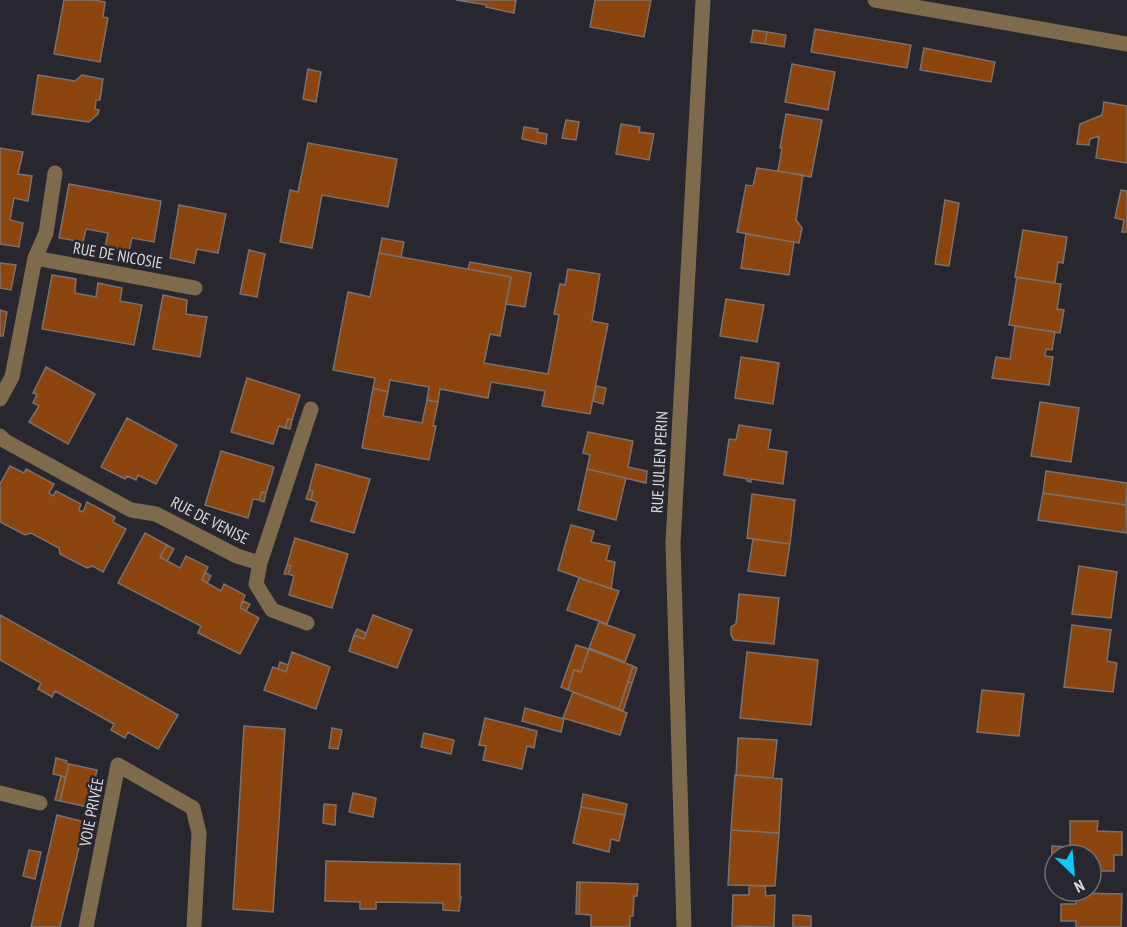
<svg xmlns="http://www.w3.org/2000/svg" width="1127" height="927" font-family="'PT Sans Narrow',sans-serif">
<rect width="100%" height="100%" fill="#28272f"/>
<path fill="#8c450f" stroke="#7a716c" stroke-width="1.5" d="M64,0h30l11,2 -2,15 5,1 -8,44 -46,-8z
M456,0h60l-2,13 -28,-6 1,-2z
M595,0h56l-7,37 -54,-10z
M815,29l96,16 -4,23 -96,-16z
M753,30l14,2 -2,12 -14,-2z
M767,32l19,3 -2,12 -19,-3z
M924,48l71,14 -4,20 -71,-12z
M792,64l43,8 -7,38 -43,-8z
M308,69l13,3 -5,30 -13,-3z
M38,75l37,6 7,-6 21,4 -3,21h-4l-1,9 4,1 -1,4 -9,8 -57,-8z
M1104,102l23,4v57l-31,-5 3,-22 -9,3 -1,6 -12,-1 3,-20 22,-9z
M786,114l36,6 -11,57 -33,-6 4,-23h-2z
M566,120l13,2 -3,18 -14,-2z
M621,124l19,3 -1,5 15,2 -5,26 -33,-6z
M524,127l14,2 -1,3 10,2 -1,10 -24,-5z
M308,143l89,16 -9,48 -66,-12 -10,53 -32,-6 10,-52 8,2z
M0,148l23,4 -5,22 14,2 -4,25 -14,-3 -4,22 13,3 -4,24 -19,-3z
M757,168l46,7 -7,45 6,8 -3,15 -62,-11 9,-47 7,1z
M69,184l92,17 -7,41 -22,-4 -3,13 -24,-4 3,-14 -22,-4 -3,13 -24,-4z
M1121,190l6,1v41h-5l2,-12 -9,-2z
M945,200l14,3 -10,63 -14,-2z
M179,205l47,9 -8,39 -21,-4 -3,14 -24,-5z
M1023,230l44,7 -4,26 -5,-1 -3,21 -40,-6z
M746,234l48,8 -5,33 -48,-7z
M382,238l22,4 -3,15 -22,-4z
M249,250l16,4 -8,43 -17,-3z
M379,253l132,24 -11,59 -10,-2 -6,29 64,11 11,-59 -5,-1 6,-30 5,1 3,-16 32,5 -8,47 16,3 -18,90 -48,-8 3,-15 -54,-9 -3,16 -48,-9 -2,13 -11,-2 2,-13 -39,-7 -2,12 -15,-4 2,-10 -42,-8 15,-78 22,5z
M470,262l61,11 -6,34 -19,-3 5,-27 -43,-8z
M0,263l16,2 -5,25 -11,-2z
M52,275l24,4 -1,14 21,4 2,-14 24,5 -2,13 22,4 -8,40 -92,-16z
M1017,277l44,7 -4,25 7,1 -4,23 -51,-8z
M163,295l24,5 -1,14 21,3 -7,40 -47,-8z
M726,299l38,6 -7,37 -37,-6z
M0,310l7,2 -4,24h-3z
M1015,326l40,6 -3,18 -6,-1 -1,7 8,1 -4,28 -57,-7 4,-21 14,2z
M741,357l38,6 -6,41 -38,-6z
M46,367l49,27 -27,50 -39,-22 10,-16 -6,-3 4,-9 -4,-1z
M247,378l53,17 -8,25 -4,-1 -3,9 -6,-2 -6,18 -42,-12z
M596,386l10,2 -3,16 -10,-3z
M373,388l15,4 -5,24 39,7 5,-23 11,2 -5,24h3l-7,34 -67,-12z
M1040,402l39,6 -8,54 -40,-6z
M127,418l50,27 -21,39 -18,-9 -2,5 -9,-4 -2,3 -24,-12z
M288,419l4,1 -2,9 -5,-1z
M739,425l32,5 -3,19 19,3 -4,32 -32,-5v3l-4,-1 1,-2 -24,-4 5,-36 7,1z
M588,432l45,9 -5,26 19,4 -1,12 -59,-14 3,-14 -7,-2z
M221,451l53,16 -8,26 -4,-1 -3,8 -6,-1 -5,19 -43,-13z
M316,464l54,15 -16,54 -43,-12 6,-19 -6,-2 2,-9 -4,-1z
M10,466l14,7 2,-4 28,15 -5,9 4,3 3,-5 25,13 -2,6 4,2 4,-10 28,15 -2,5 13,7 -23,43 -10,-6 -6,2 -27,-14 -1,-6 -28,-15 -6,2 -25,-13v-38z
M587,469l39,9 -10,42 -38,-10z
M1046,471l81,12 -1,22 -83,-12z
M309,490l4,1 -2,9 -5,-1z
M262,492l4,1 -2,9 -5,-2z
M1043,493l83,12 1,28 -89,-13z
M752,494l43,6 -5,44 -43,-6z
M571,525l23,6 -3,11 19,4 -4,14 9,2 -4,27 -53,-19z
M145,533l22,12 -7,12 20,11 6,-12 22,11 -6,13 19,11 3,-7 21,11 -5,13 19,10 -19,36 -42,-21 3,-7 -83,-43z
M295,538l53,16 -16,54 -43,-13 5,-19 -6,-2 3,-8 -4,-1z
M753,539l37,5 -5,32 -37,-5z
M167,545l7,4 -7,12 -7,-4z
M287,565l4,1 -3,8h-4z
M1079,566l38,6 -6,46 -39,-4z
M205,572l6,4 -4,7 -5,-3z
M579,578l40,13 -12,33 -40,-14z
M739,594l40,4 -5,46 -40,-4 -3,-5v-8l5,-3z
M243,601l7,3 -4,7 -6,-3z
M0,615l178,100 -20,34 -30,-17 -3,6 -14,-8 3,-6 -59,-33 -3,6 -14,-8 3,-6 -41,-23z
M373,615l39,15 -15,38 -48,-17 5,-16 10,4z
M599,622l36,13 -10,27 -36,-14z
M1072,625l39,5 -4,31 10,2 -4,29 -49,-5z
M357,629l9,4 -2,6 -10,-4z
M576,645l13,4 -8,23 -7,-2 -6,20 -7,-3z
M589,649l44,17 -14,43 -51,-19 6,-20 7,2z
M292,652l38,15 -14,42 -52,-19 9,-23 13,5z
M747,652l71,8 -7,65 -71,-7z
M280,662l8,3 -2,7 -8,-3z
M633,666l4,2 -5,15 -4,-1z
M628,682l4,1 -9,28 -4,-2z
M982,690l42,4 -5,42 -42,-4z
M573,692l54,21 -7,22 -57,-17z
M525,708l39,11 -3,13 -39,-11z
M485,718l52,13 -3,17 -7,-2 -5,23 -39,-9 3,-14 -7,-1z
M244,726l41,3 -12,183 -40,-3z
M332,728l10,2 -4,19 -9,-1z
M424,733l30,7 -3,14 -30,-7z
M738,738l39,2 -4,38 -37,-3z
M56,758l11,3 -1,2 3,1 -3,13 -13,-3z
M69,764l28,6 -9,37 -28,-6z
M735,775l47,4 -3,54 -48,-3z
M61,776l5,1 -6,24 -5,-1z
M353,793l23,5 -3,19 -24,-5z
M583,794l44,10 -2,11 -44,-8z
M324,804l12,1 -1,20 -12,-2z
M581,807l44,8 -6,26 -8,-2 -2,13 -36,-9z
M57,815l28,7 -25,105h-29z
M1070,821h28l-1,10 25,1v23h-8v16h-18v9h-5v-25h-36v24h-4l1,-33 18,1z
M731,830l48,3 -4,53 -47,-1z
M29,850l12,2 -6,27 -12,-3z
M326,861l134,3v33h1l-2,14 -16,-1v-7l-67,-1v7h-16v-7l-35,-1z
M577,882h3l-1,32h-3z
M580,882l58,2 -1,12h-3l-1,20h-3v11h-39v-12l-12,-1z
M749,886h16l1,10 9,-1 -1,32 -42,-1 1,-31h16z
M1076,893l46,1 -1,33h-45v-6h-15v-17h15z
M793,915l18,1v11h-18z"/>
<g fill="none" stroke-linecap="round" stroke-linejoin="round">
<path stroke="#7e6b4b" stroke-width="15" d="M875,0l252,44
M35,258l160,30
M0,399l12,-22 23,-119 11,-25 9,-60
M0,436l5,5 126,69 25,4 81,42 23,7 51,-154
M260,563l-4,21 16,26 35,13
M0,793l40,10
M86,927l32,-162 75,43 6,25 -5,94
M684,927l-11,-384 30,-543"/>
</g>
<g text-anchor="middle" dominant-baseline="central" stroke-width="5" stroke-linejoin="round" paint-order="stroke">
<g font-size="16" fill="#d9d9de" stroke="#28272f">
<text transform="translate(118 255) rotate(10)">RUE DE NICOSIE</text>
<text transform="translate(659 462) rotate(-87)">RUE JULIEN PERIN</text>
<text transform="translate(210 520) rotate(27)">RUE DE VENISE</text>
<text transform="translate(91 812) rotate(-79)">VOIE PRIVÉE</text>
</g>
</g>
<g transform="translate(1073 873) rotate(154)"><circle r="28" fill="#28272f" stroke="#6f6e75" stroke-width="1.5"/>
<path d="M0-4.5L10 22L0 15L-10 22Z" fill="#0ccafa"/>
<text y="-9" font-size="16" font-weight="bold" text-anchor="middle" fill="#d9d9de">N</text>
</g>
</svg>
